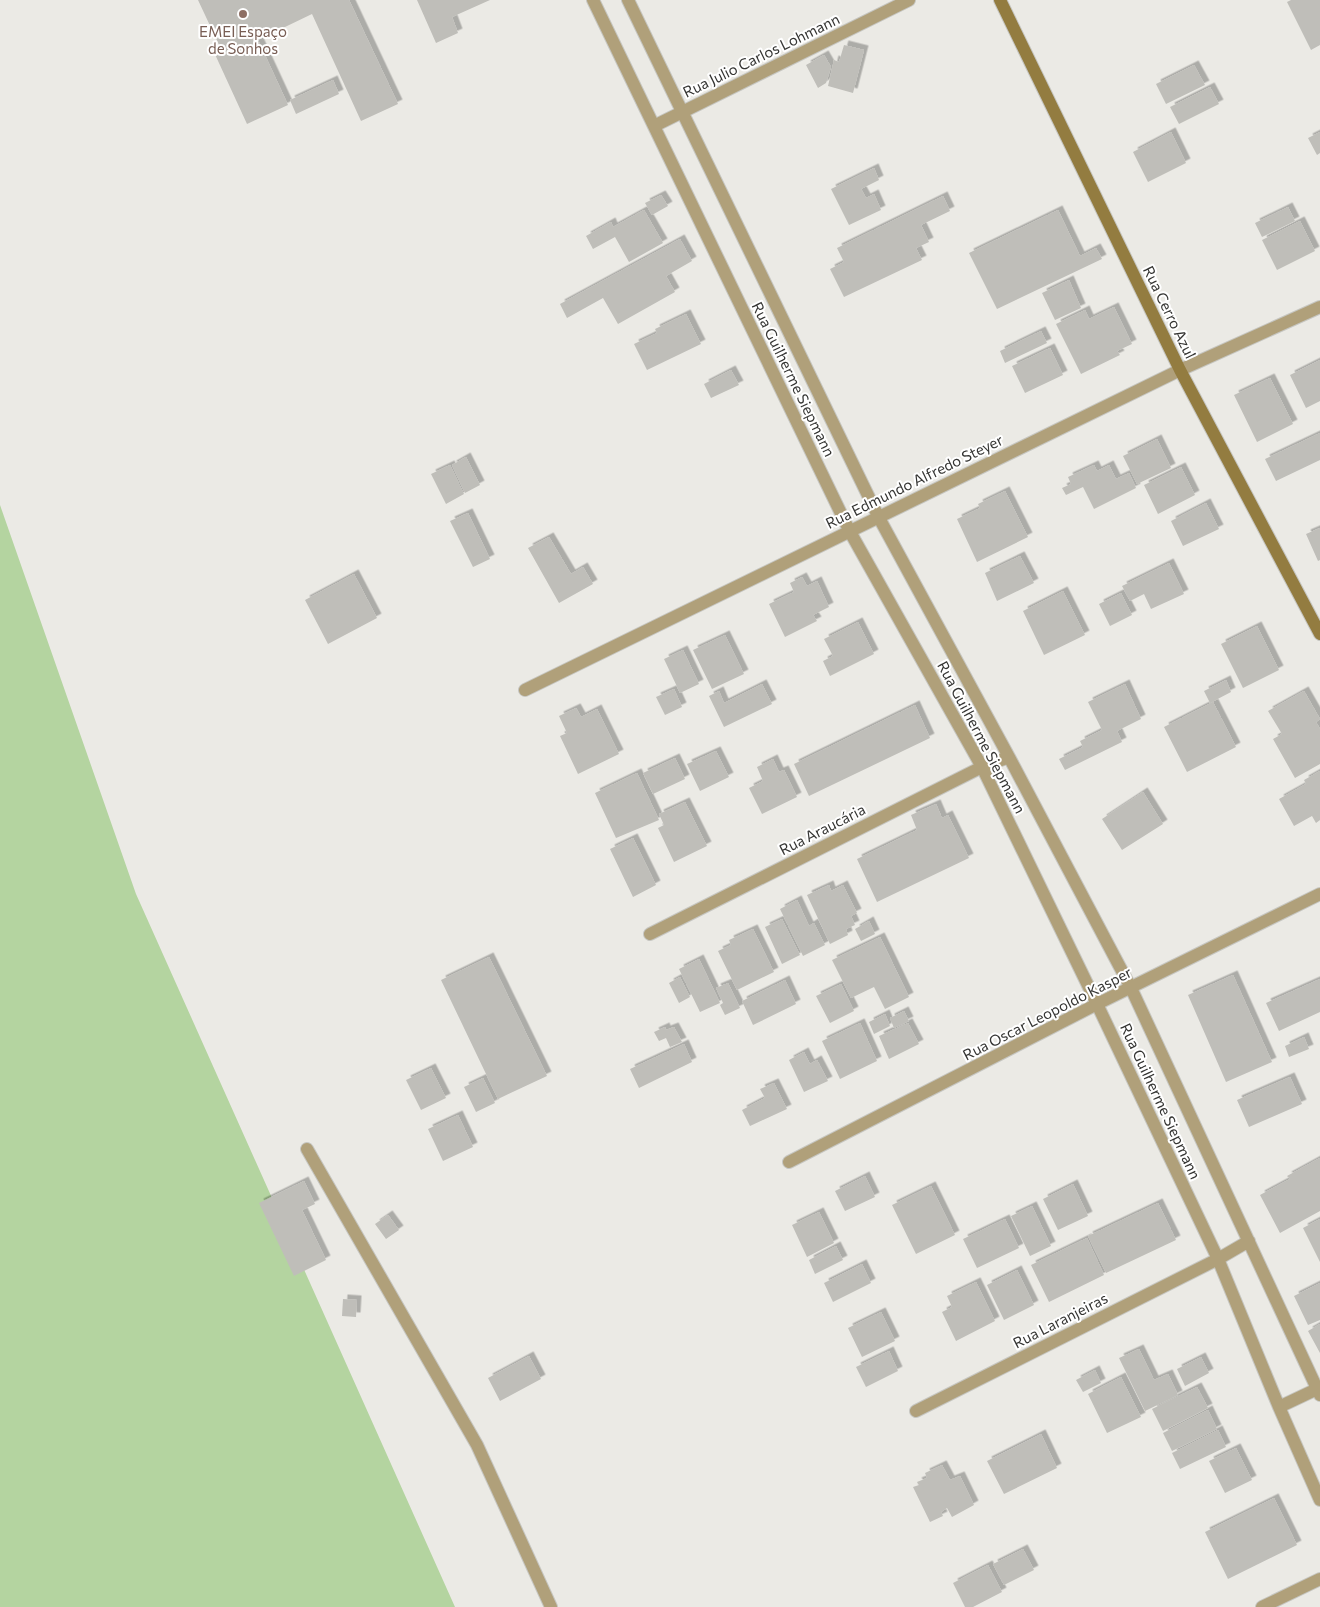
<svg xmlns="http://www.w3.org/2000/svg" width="1320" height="1607" font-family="Commissioner,sans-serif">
<defs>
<filter id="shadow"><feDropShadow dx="4.5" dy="-4.5" stdDeviation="0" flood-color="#0004"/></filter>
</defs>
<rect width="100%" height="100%" fill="#ebeae5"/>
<path fill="#b4d4a0" d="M0,505l136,389 319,713h-455z"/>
<path fill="#bfbeb9" filter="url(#shadow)" d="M198,0h151l49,104 -37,17 -49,-107 -54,26 30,65 -41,19 -34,-74 7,-3z
M417,0h73l-38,17 6,16 -22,10z
M1291,0h29v45l-9,5 -24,-48z
M844,45l20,5 -11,43 -25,-7 6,-26 5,2z
M824,55l7,12 -5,16 -8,5 -12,-23z
M1194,65l11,20 -39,19 -10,-20z
M333,80l6,14 -43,20 -6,-14z
M1210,87l9,17 -40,20 -9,-17z
M1171,132l15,31 -38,19 -15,-30z
M1320,132v21l-3,2 -9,-17z
M874,168l5,12 -18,9 5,9 8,-4 7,16 -32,15 -18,-36z
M661,195l7,11 -16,9 -7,-12z
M943,196l7,15 -29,14 8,17 -13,6 6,12 -78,37 -14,-28 14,-7 -7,-14z
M1288,207l7,14 -33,16 -7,-14z
M644,210l19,33 -34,19 -14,-25 -22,12 -7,-13 25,-14 2,5z
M1058,210l22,46 16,-8 6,11 -105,50 -28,-56z
M1300,221l15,30 -38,19 -15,-30z
M680,239l12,22 -26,15 9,16 -57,32 -15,-26 -36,20 -7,-14z
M1069,280l12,28 -26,12 -13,-27z
M1114,307l18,37 -15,7 3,4 -39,19 -25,-50 29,-14 4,9z
M686,314l15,30 -54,26 -13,-26 23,-11 -2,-4z
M1041,331l6,12 -42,20 -5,-12z
M1050,348l13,27 -38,18 -13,-27z
M1320,360v41l-14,7 -16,-33z
M731,370l8,15 -28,13 -7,-14z
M1270,378l23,46 -36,18 -23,-47z
M1320,433v27l-44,21 -11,-22z
M1157,439l14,29 -34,16 -14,-28z
M466,457l14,28 -15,8 -13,-28z
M450,465l14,29 -18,10 -15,-30z
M1094,465l3,6 12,-6 7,14 13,-6 7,15 -42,21 -11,-22 -17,8 -4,-7 9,-4 -3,-7z
M1181,467l14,28 -37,19 -14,-29z
M1005,491l23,46 -51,25 -20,-43 23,-11 -2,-4z
M1206,503l13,26 -36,17 -12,-25z
M468,513l22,46 -17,8 -23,-46z
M1320,528v32l-2,1 -12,-27z
M549,537l22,37 12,-7 10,17 -34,19 -31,-55z
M1020,556l14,27 -37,18 -12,-28z
M1169,563l15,31 -33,15 -7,-15 -14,7 -8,-15z
M354,574l23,44 -49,26 -23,-44z
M802,577l5,9 10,-5 12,26 -16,8 4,6 -32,16 -16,-33 25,-12 -4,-9z
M1063,591l22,44 -41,20 -21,-44z
M1121,593l11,22 -22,11 -11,-22z
M858,622l16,32 -44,22 -7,-15 10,-5 -9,-17z
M1257,626l22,44 -36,18 -22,-44z
M725,635l19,39 -32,15 -19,-39z
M683,650l16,34 -19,9 -16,-34z
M1226,680l5,12 -21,11 -6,-12z
M762,684l10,20 -48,23 -15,-31 10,-5 5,12z
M1125,684l16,35 -24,12 5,11 -57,28 -6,-11 24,-12 -3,-6 22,-11 -14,-28z
M674,689l8,18 -17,8 -9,-18z
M1304,691l16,28 -4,3 4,7v35l-25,14 -22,-39 9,-5 -14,-23z
M1213,702l23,45 -49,25 -23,-45z
M915,705l15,33 -121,58 -15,-32z
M576,708l5,9 16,-8 22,45 -41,20 -18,-38 7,-3 -8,-17z
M716,751l13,26 -29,14 -13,-27z
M675,758l10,21 -32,15 -10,-21z
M773,759l6,13 5,-2 13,27 -35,17 -13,-26 14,-7 -6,-14z
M1320,771v49l-4,3 -4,-7 -18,10 -15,-27 27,-15 -2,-4z
M637,773l22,47 -43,18 -21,-45z
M1143,792l20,32 -41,26 -20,-31z
M685,802l22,44 -33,16 -16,-34 6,-3 -5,-11z
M936,804l6,14 6,-3 21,43 -92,44 -20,-43 60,-29 -6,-15z
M633,838l23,47 -23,12 -23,-48z
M829,885l2,6 12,-6 14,28 -6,3 4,9 -9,4 2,6 -18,9 -23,-49z
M797,900l12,26 5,-3 11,22 -22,11 -23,-47z
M782,919l18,36 -18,9 -17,-37z
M869,921l6,13 -14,7 -6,-12z
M753,929l21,43 -37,18 -19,-39 13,-6 -2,-5z
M880,937l29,60 -24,12 -11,-22 -23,11 -19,-38z
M489,957l58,119 -49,23 -57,-119z
M699,959l21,44 -20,9 -21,-43z
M1233,975l39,87 -46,20 -38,-87z
M680,977l10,20 -11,6 -10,-20z
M1320,979v33l-41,19 -13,-28z
M785,980l11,24 -43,21 -11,-24z
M728,983l12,25 -15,7 -5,-10 3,-2 -7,-15z
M841,984l13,27 -24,12 -14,-27z
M904,1011l5,10 -15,7 -4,-10z
M885,1014l5,12 -16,8 -5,-12z
M860,1023l17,38 -37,18 -18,-38z
M908,1023l11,21 -30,15 -10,-23z
M665,1027l1,3 8,-3 8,15 -12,5 -4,-9 -7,3 -5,-9z
M1304,1037l5,12 -20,8 -4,-11z
M684,1044l8,18 -53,26 -9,-19z
M804,1052l6,12 7,-4 11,21 -24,11 -15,-32z
M431,1068l15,30 -25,12 -15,-30z
M1290,1077l12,27 -53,23 -12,-27z
M483,1078l12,25 -19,9 -12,-25z
M774,1083l13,26 -37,17 -8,-16 23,-12 -5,-9z
M458,1115l15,32 -30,14 -15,-32z
M1320,1158v53l-40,22 -20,-38 30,-16 -3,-3z
M865,1176l10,21 -30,14 -10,-20z
M304,1181l11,23 -13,6 24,50 -32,16 -35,-73z
M1073,1184l15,32 -30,14 -15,-31z
M931,1186l24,49 -39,19 -24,-49z
M1158,1203l18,37 -70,33 -18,-37z
M1032,1206l19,40 -21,10 -19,-40z
M819,1212l15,31 -27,14 -15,-32z
M388,1215l11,15 -13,9 -11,-15z
M1005,1219l14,29 -42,20 -14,-29z
M1320,1219v43l-17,-34z
M1087,1238l17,37 -55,27 -18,-37z
M836,1246l7,14 -28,14 -6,-14z
M862,1264l9,19 -38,19 -9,-19z
M1017,1270l17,35 -30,15 -17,-35z
M976,1282l19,39 -39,20 -14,-29 10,-5 -5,-11z
M1320,1283v37l-12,5 -14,-29z
M343,1299l14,1 -1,17 -14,-1z
M881,1312l14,29 -33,16 -14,-29z
M1320,1324v29l-12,-22z
M1139,1349l15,31 14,-6 10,21 -33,16 -26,-53z
M889,1351l9,20 -32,16 -10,-20z
M529,1356l12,23 -41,22 -12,-23z
M1201,1357l8,16 -24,13 -8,-17z
M1095,1370l6,13 -18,9 -7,-12z
M1121,1377l20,40 -34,16 -19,-39z
M1197,1387l11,21 -45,23 -11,-22z
M1208,1410l9,19 -45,22 -9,-18z
M1218,1430l8,17 -46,22 -8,-16z
M1041,1434l16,34 -53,26 -17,-33z
M1236,1448l16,32 -27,13 -16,-32z
M942,1465l8,15 10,-4 14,29 -22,12 -5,-9 -6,4 2,4 -13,6 -17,-35 6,-2 -2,-3 10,-4 -2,-5z
M1274,1498l23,47 -69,34 -23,-47z
M1023,1549l11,21 -30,15 -11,-21z
M988,1565l14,27 -29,15h-8l-12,-24z"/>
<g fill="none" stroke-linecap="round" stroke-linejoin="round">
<defs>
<path id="street" d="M593,0l256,530 133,237 115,237 121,255 61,148 41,93
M628,0l250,516 131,241 122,231 189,407
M654,126l255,-126
M525,690l655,-320 140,-63
M650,934l332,-167 27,-10
M307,1149l170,296 74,162
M789,1162l308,-158 223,-110
M1279,1407l38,-18
M916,1411l302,-152 31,-18
M1262,1607l58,-28"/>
<path id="secondary" d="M1000,0l180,370 140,264"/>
</defs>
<use href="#street" stroke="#c6c6c1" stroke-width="14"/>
<use href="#secondary" stroke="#c6c6c1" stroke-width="14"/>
<use href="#street" stroke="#b0a07a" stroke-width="12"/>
<use href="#secondary" stroke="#937c40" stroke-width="12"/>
</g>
<circle fill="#8d6e63" stroke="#fff" stroke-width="2" cx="243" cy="14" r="5"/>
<g text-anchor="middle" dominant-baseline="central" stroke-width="4" stroke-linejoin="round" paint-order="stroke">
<g font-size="15" fill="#785e54" stroke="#fff">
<text x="243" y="31">EMEI Espaço<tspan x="243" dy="17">de Sonhos</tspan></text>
</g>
<g font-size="15" fill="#343432" stroke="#fff">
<text transform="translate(761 55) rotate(-26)">Rua Julio Carlos Lohmann</text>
<text transform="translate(1170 312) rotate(64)">Rua Cerro Azul</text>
<text transform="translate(794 379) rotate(64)">Rua Guilherme Siepmann</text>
<text transform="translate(914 481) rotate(-26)">Rua Edmundo Alfredo Steyer</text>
<text transform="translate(982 737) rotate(62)">Rua Guilherme Siepmann</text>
<text transform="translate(822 829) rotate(-27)">Rua Araucária</text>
<text transform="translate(1047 1013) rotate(-27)">Rua Oscar Leopoldo Kasper</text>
<text transform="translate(1161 1101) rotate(65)">Rua Guilherme Siepmann</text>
<text transform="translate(1060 1320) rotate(-27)">Rua Laranjeiras</text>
</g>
</g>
</svg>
